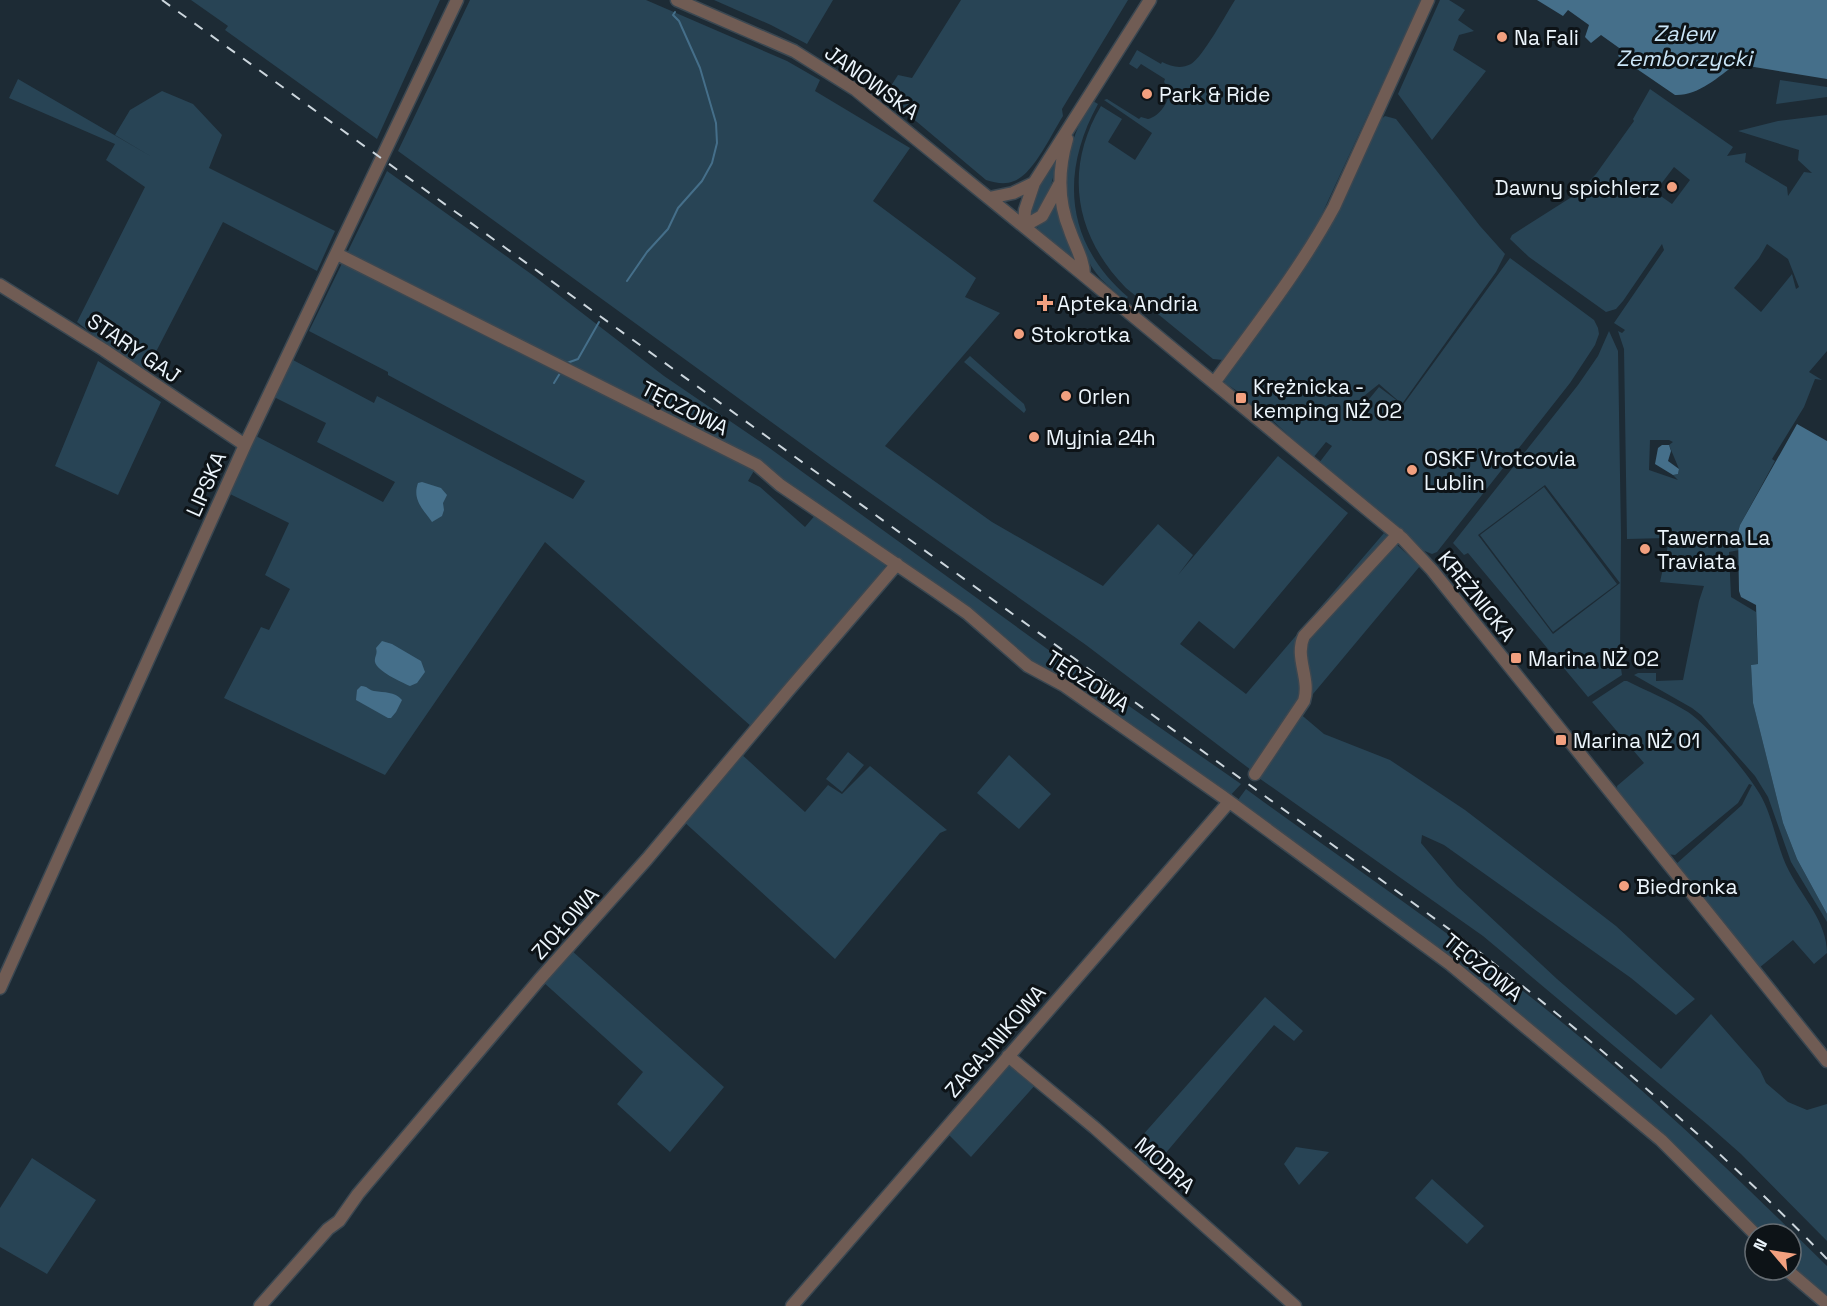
<svg xmlns="http://www.w3.org/2000/svg" width="1827" height="1306" font-family="'Space Grotesk',sans-serif">
<rect width="100%" height="100%" fill="#1d2b35"/>
<path fill="#284455" fill-rule="evenodd" d="M191,0h249l-63,139 -152,-109 3,-4z
M470,0h176l141,61 33,19 -5,11 95,57 -37,53 103,77 -11,19 35,16 -115,133 107,76 111,64 55,-62 35,31 -15,20 100,-119 70,57 -114,136 -35,-28 -19,23 66,50 138,-161 36,33 -122,146 26,22 66,26 75,50 151,116 79,73 -19,16 -45,-37 -187,-133 -22,-10 -1,8 36,43 100,93 104,90 50,-55 49,56 6,13 22,19 19,8 20,-6v137l-86,-87 -34,-30 -224,-188 -227,-160 -1,-3 -169,-128 -254,-179 -434,-315z
M714,0h119l-26,44 -36,-19z
M961,0h167l-66,109 1,7c-11,17 -30,59 -49,65 -9,4 -18,2 -28,-1l-101,-85 13,-20 14,3z
M1235,0h186l-106,229 -23,38 -69,93 -10,-1 -87,-71c-51,-52 -63,-118 -25,-182l21,13 -14,23 27,18 17,-27 -48,-33 3,-1 32,20 2,-2 7,2c12,-3 23,-19 21,-31l-5,-6 1,-3 -24,-15 -4,5 -8,-5 8,-14 24,14 1,-2c10,5 19,7 29,2 12,-7 35,-50 44,-64z
M1440,0h9l16,10 -7,10 16,11 -15,4 -6,15 33,21 -54,69 -34,-46z
M18,79l134,78 -37,-22 15,-25 32,-19 31,13 29,31 -13,33 126,63 -18,40 -94,-49 -79,153 -67,-53 68,-135 -39,-27 9,-16 -106,-46z
M1780,80l47,7v10l-51,7z
M1650,89l83,58 -6,9 19,-3 -1,9 42,25 1,9 16,-24 8,1 -14,-13 1,-10 -61,-19 40,-10 49,-6v236l-18,21 13,8 -7,-1 -11,28 -32,52 3,2 -35,64 -2,7 1,18 -10,2 2,45 25,15 2,52 -7,1 2,38 30,120 14,36 30,55v8l-36,-60 -23,-65 -13,-21 -54,-61 -9,-7 -58,-33 4,-2h18v8l27,-1 16,-79 5,-15 -44,-4 9,-41 -2,-3 -40,1 -3,-190 -6,-18 4,2 3,-3 -11,-7 50,-73 -2,-6 -39,57 -7,8 -10,3 -77,-55 -19,-18 2,-4 66,-42 18,-19 38,-53 -1,-2zM1674,167l16,13 -18,24 -17,-12zM1767,244l21,15 11,28 -3,2 -4,-15 -31,38 -27,-24 25,-30zM1650,440h19l4,2 -4,3 10,24 -1,5 -5,1 5,5 -29,-10z
M1093,101l5,3c-38,69 -33,139 30,193l-3,3c-8,-7 -17,-14 -24,-21 -11,-12 -17,-26 -23,-40 -22,-52 -13,-89 12,-137z
M1385,116l11,3 84,107 25,28 -9,18 -94,132 -23,-20 -20,16 -9,11 6,4 23,-28 24,18 107,-147 84,62 4,8 1,6 -4,11 -25,38 -133,169 -5,2 -10,-4 -26,-24 -77,-63 13,-17 -6,-4 -13,16 -42,-39 -29,-22 1,-2 -18,-12 -2,-5 80,-111 76,-146z
M1056,158l3,3c-9,18 -8,43 -27,56l-3,-2 2,-16z
M387,171l147,105 130,100 104,71 282,204 191,133 -13,14 -199,-136 -271,-198 -10,17 12,6 45,40 12,-14 70,49 -6,12 -128,154 -208,-186 -160,233 -161,-77 37,-71 8,3 21,-41 -25,-14 24,-52 -59,-29 26,-58 127,66 12,-20 -78,-40 9,-19 -52,-26 19,-37 81,43 3,-7 196,103 12,-18 -197,-106v-3l-79,-41z
M1056,196l6,26 13,38 -38,-32 9,-12z
M1609,331l9,20 3,184 -1,127 2,13 -34,22 -120,-144 -4,2 -11,-12 125,-158 20,-29zM1545,485l75,98 -67,51 -75,-99z
M970,356l54,48 2,6 -2,3 -60,-51z
M98,361l63,41 -43,93 -63,-29z
M1544,487l73,97 -64,48 -73,-97z
M1624,681h3c20,10 42,19 61,31 20,13 63,65 74,86 12,23 15,50 27,73 14,27 38,51 38,82l-13,11 -21,-24 -34,28 -84,-103 67,-60 10,-20 -3,-1 -11,19 -63,52 -9,-1 -48,-57 -1,-11 27,-23 -52,-61z
M739,752l66,60 23,-27 14,9 28,-28 77,64 -7,3 -105,126 -153,-139z
M848,752l16,13 -22,27 -16,-13z
M1009,755l42,39 -32,35 -42,-36z
M1246,789c112,82 228,159 335,249 86,72 166,149 246,228v35l-36,-31v-36h-33l-95,-96 -428,-334z
M571,950l153,137 -54,65 -53,-48 26,-32 -101,-91z
M1265,997l38,34 -9,10 -20,-16 -126,149 -22,-20z
M1012,1063l25,20 -66,74 -26,-26 60,-67z
M1296,1147l33,5 -30,33 -15,-21z
M32,1158l64,42 -49,74 -47,-27v-39z
M1432,1179l52,47 -17,18 -52,-46z"/>
<path fill="#456f8a" d="M1537,0h290v79l-91,-15c-18,13 -38,32 -61,31l-57,-39 4,-6 -21,-15 -10,8 -6,-6 4,-12 -21,-15 -5,6z
M1797,424l30,17v473l-30,-55 -14,-36 -30,-120 -2,-38 7,-1 -2,-59 -15,-8 -2,-6 -1,-59 2,-7z
M1662,445h7l2,6 -3,10 11,8 -1,5 -5,1 -18,-11 3,-16z
M422,482l19,6 6,7 -4,8 1,7 -2,6 -10,6c-9,-13 -20,-22 -14,-39z
M382,641l10,3 29,17 4,11 -8,11 -7,3c-9,-4 -33,-15 -35,-24 -1,-6 3,-7 1,-14z
M361,686c7,0 7,4 13,5 11,2 20,0 28,9l-6,12 -5,6h-3l-32,-18 1,-10z"/>
<g fill="none" stroke-linecap="round" stroke-linejoin="round">
<path stroke="#456f8a" stroke-width="2" d="M627,281l20,-29 21,-23 10,-21 24,-27 10,-18 5,-20 -1,-20 -16,-55 -21,-47 -6,-6 2,-3
M567,363l11,-4 21,-37
M554,383l8,-13"/>
<defs>
<path id="minor" d="M677,0l117,51 62,39 225,183 322,266 29,31 395,491
M1067,139c-9,31 -10,61 3,92 5,15 14,29 14,44
M989,198l24,-5 21,-10
M1024,226l1,-16 9,-27 116,-183
M1024,226l18,-10 17,-31
M337,254l420,211 23,20 157,107 30,21 61,53 37,20 158,111 227,167 211,176 94,94
M0,285l104,65 141,95
M1214,383c42,-58 86,-113 120,-176l94,-207
M1255,774l49,-73c7,-22 -10,-44 0,-65l94,-102
M0,988l245,-543 212,-445
M1008,1056l87,72 200,178
M1787,1270l40,34
M260,1306l68,-77 11,-8 19,-27 181,-214 108,-121 141,-168 109,-127
M792,1306l437,-504"/>
</defs>
<use href="#minor" stroke="#3a4751" stroke-width="15"/>
<use href="#minor" stroke="#705c54" stroke-width="12"/>
<path stroke="#ccd6dd" stroke-width="2" stroke-dasharray="10 10" stroke-linecap="butt" d="M162,0l1294,934c130,100 257,207 371,325"/>
</g>
<g fill="#f2a07f" stroke="#0d1317" stroke-width="2">
<circle cx="1502" cy="37" r="6"/>
<circle cx="1147" cy="94" r="6"/>
<circle cx="1672" cy="187" r="6"/>
<path d="M1042 294h6v6h6v6h-6v6h-6v-6h-6v-6h6z"/>
<circle cx="1019" cy="334" r="6"/>
<circle cx="1066" cy="396" r="6"/>
<rect x="1235" y="392" width="12" height="12" rx="3"/>
<circle cx="1034" cy="437" r="6"/>
<circle cx="1412" cy="470" r="6"/>
<circle cx="1645" cy="549" r="6"/>
<rect x="1510" y="652" width="12" height="12" rx="3"/>
<rect x="1555" y="734" width="12" height="12" rx="3"/>
<circle cx="1624" cy="886" r="6"/>
</g>
<g text-anchor="middle" dominant-baseline="central" stroke-width="6" stroke-linejoin="round" paint-order="stroke">
<g font-size="21" fill="#ecf5fc" stroke="#0d1317" text-anchor="start">
<text x="1514" y="37">Na Fali</text>
<text x="1159" y="94">Park &amp; Ride</text>
<text x="1660" y="187" text-anchor="end">Dawny spichlerz</text>
<text x="1057" y="303">Apteka Andria</text>
<text x="1031" y="334">Stokrotka</text>
<text x="1253" y="386">Krężnicka -<tspan x="1253" dy="24">kemping NŻ 02</tspan></text>
<text x="1078" y="396">Orlen</text>
<text x="1046" y="437">Myjnia 24h</text>
<text x="1424" y="458">OSKF Vrotcovia<tspan x="1424" dy="24">Lublin</tspan></text>
<text x="1657" y="537">Tawerna La<tspan x="1657" dy="24">Traviata</tspan></text>
<text x="1528" y="658">Marina NŻ 02</text>
<text x="1573" y="740">Marina NŻ 01</text>
<text x="1636" y="886">Biedronka</text>
</g>
<g font-size="21" fill="#ecf5fc" stroke="#0d1317">
<text transform="translate(872 82) rotate(36)">JANOWSKA</text>
<text transform="translate(134 348) rotate(34)">STARY GAJ</text>
<text transform="translate(685 408) rotate(27)">TĘCZOWA</text>
<text transform="translate(206 484) rotate(-66)">LIPSKA</text>
<text transform="translate(1477 596) rotate(51)">KRĘŻNICKA</text>
<text transform="translate(1088 681) rotate(33)">TĘCZOWA</text>
<text transform="translate(565 923) rotate(-48)">ZIOŁOWA</text>
<text transform="translate(1483 967) rotate(39)">TĘCZOWA</text>
<text transform="translate(995 1041) rotate(-49)">ZAGAJNIKOWA</text>
<text transform="translate(1165 1165) rotate(42)">MODRA</text>
</g>
<g font-size="22" font-style="italic" fill="#cbe6f8" stroke="#0d1317">
<text x="1684" y="33">Zalew<tspan x="1684" dy="25">Zemborzycki</tspan></text>
</g>
</g>
<g transform="translate(1773 1252) rotate(299)"><circle r="28" fill="#0d1317" stroke="#666d73" stroke-width="1.5"/>
<path d="M0-4.5L10 22L0 15L-10 22Z" fill="#f2a07f"/>
<text y="-9" font-size="16" font-weight="bold" text-anchor="middle" fill="#ecf5fc">N</text>
</g>
</svg>
